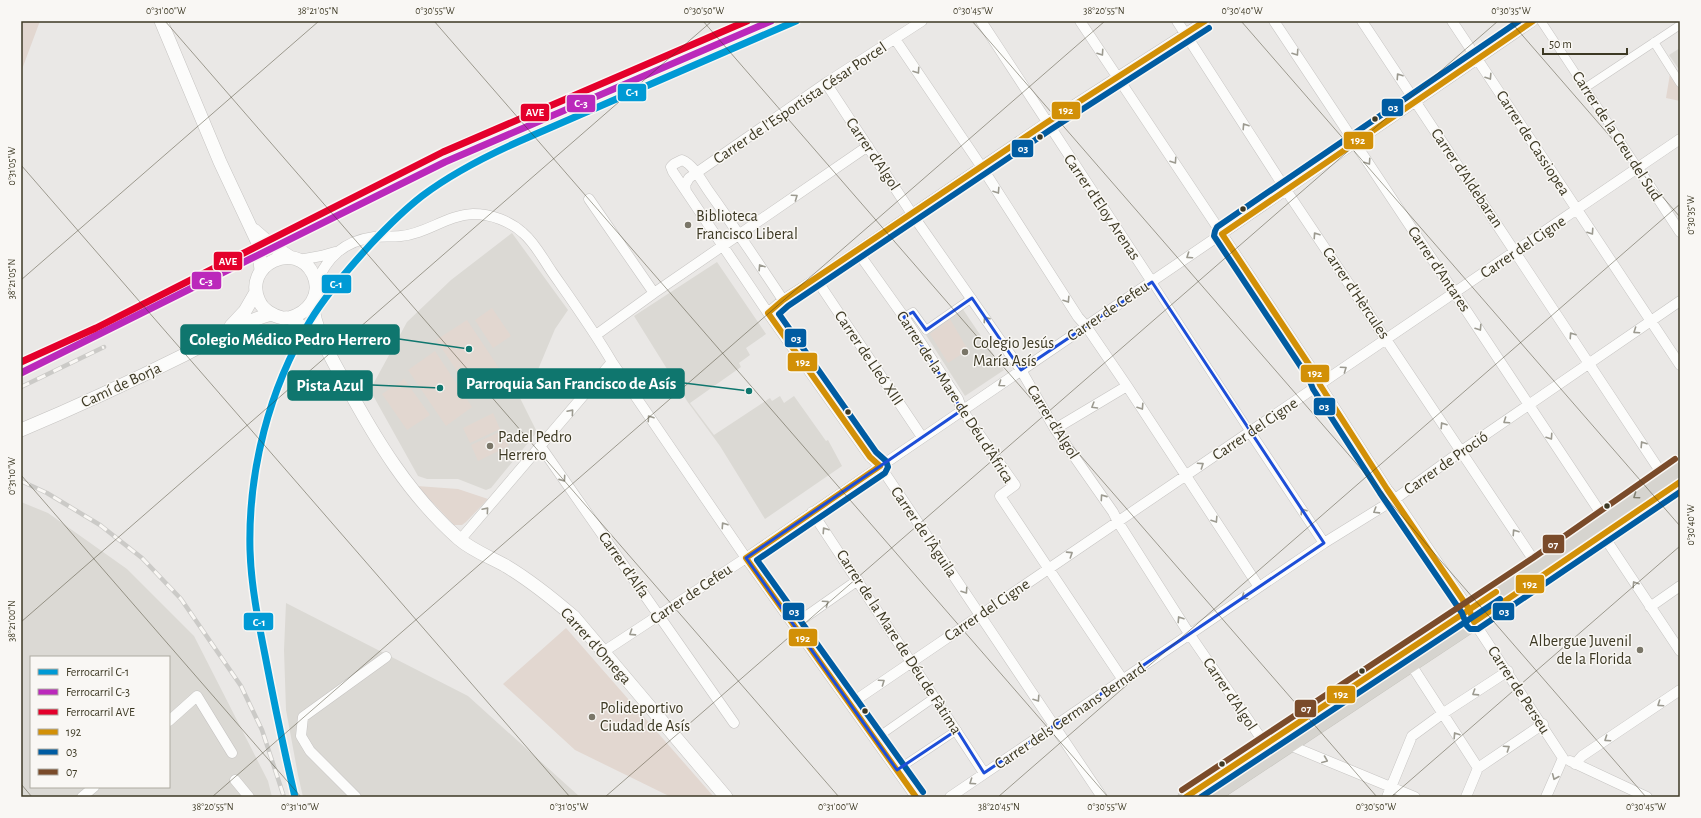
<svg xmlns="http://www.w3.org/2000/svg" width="1701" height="818" font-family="'Alegreya Sans',sans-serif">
<rect width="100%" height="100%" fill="#eae8e6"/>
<path fill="#dbd9d4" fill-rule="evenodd" d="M1680,48v23l-11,-16z
M512,233l56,77 -13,19 -18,43 -5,-2 -12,28 17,34 -46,56 -5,2 -28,-11h-31l-9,-3 -48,-86 37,-68 44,-42z
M717,262l49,72 -20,14 4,7 -11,8 2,4 -51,36 24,32 56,-37 2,3 8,-5 4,7 10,-7 32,45 2,-1 14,26 -77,53 -45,-73 -33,-45 -53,-85z
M962,308l42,62 -39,26 -39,-61z
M21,502l27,11 79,56 67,67 74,145 4,16h-251zM31,657h138v130h-138z
M286,603l182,93 112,101h-277l-5,-22 -12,-65 -2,-60z"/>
<path fill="#e2d7d0" d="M21,21h19l-19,51z
M1670,74l10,13v14l-14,-3z
M492,308l19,28 -18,12 -18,-28z
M950,319l18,31 -20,13 -18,-29z
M467,320l40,60 -30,20 -41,-60z
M435,351l37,56 -26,19 -38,-56z
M404,379l26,36 -23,15 -25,-36z
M493,413l7,16 -30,14 -7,-15z
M502,431l7,15 -31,15 -7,-16z
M417,486l41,3 30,10 -22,23 -4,3h-8z
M566,628l148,169h-43l-96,-47 -72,-66z"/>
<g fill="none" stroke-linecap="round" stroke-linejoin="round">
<defs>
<path id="pedestrian" d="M1541,21l97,147
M1654,42l26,41
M1585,88l95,-63
M1152,282l98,150
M904,317l9,-5 13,18 46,-32
M875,739l60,-42
M897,770l60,-40"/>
<path id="minor" d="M981,21l171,261
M1080,21l236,354 4,10 67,104 8,10 74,110 5,13 89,136
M1177,21l109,169 251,375
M1274,21l330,497
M1362,21l302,456
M1452,21l228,344
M895,39l86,127 97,151 8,9 41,60 132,201
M826,83l86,131 109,156 34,59 58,83 5,10 72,113 75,109
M1638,168l42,64
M686,191l-1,-6 4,-7 137,-95 96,-62
M589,199l65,94
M857,251l47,66 54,82 4,11 53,75 -15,11 123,184
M299,260l22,-4 14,-4
M816,279l106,158
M316,284c11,-27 28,-43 58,-47 9,-1 18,0 27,-1 25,-2 46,-21 72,-22 18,0 37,7 50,19 12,10 20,26 29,39 21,30 42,59 60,90l134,196 170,239
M783,300c-24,-36 -48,-72 -73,-107 -8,-11 -16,-28 -28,-33l-8,4 -3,3 2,5 95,141 102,144 10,9 222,331
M768,313l15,-13 33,-21 230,-156 159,-102
M596,335l58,-42 214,-147
M1055,429l72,-43
M1250,432l74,111
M541,447l193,276
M812,512l172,261
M1603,535l77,116
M460,540l152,-178
M1650,607l30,-21
M794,625l64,-45
M603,652l143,-94 540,-368 247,-169
M1410,663l68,105
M850,704l830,-565
M169,721l28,-25 35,57
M1289,745l126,52
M1570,761l77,36
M1575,764l7,-8 98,-66
M235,780l14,17
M82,797l12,-10
M356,797l-46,-46 -9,-15 2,-19 83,-60
M950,797l374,-254 71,-44 65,-47 220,-151
M1387,797l25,-61 30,-22 66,-43
M1466,797l12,-29 65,-44
M1546,797l17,-39"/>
<path id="tertiary" d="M161,21l59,141 38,81 3,27
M254,230l16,14 20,13
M312,302c3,30 19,55 33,81 31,57 64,112 114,156 14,12 31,18 47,27 25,15 46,32 68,51l152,180
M289,318c19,-5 34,-23 24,-44 -17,-35 -71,-9 -54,27 4,9 14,15 24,17 1,0 5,-1 6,0 8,3 27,20 34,26
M231,326l14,-15 11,-19
M21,430c55,-23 109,-48 163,-75 29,-15 56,-32 87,-41"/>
<path id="primary" d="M1186,797l351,-232 143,-99
M1210,797l264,-175 206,-140"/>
</defs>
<use href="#pedestrian" stroke="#c6c4c2" stroke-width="9"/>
<use href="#minor" stroke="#c6c4c2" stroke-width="11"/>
<use href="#tertiary" stroke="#c6c4c2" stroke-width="14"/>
<use href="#primary" stroke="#c6c4be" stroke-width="17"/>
<use href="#pedestrian" stroke="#fcfcfb" stroke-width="8"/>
<use href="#minor" stroke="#fcfcfb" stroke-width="10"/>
<use href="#tertiary" stroke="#fcfcfb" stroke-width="13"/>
<use href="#primary" stroke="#d6d4cf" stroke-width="16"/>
<defs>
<path id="rail" d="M21,387l83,-40
M21,481l26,12 53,32 42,33 39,41 60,87 21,44 22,67"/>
</defs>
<use href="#rail" stroke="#cbcac7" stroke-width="4.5"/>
<use href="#rail" stroke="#f9f7f4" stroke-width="3" stroke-dasharray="9" stroke-linecap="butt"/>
<defs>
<path id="bus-1" d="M1533,21l-311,213 94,141 4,10 67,104 82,120 5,13 206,-140
M916,797l-170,-239 134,-92 -10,-9 -102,-144 15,-13 263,-177 159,-102
M1186,797l310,-205"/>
<path id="bus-2" d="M1519,21l-302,206 -2,4 -1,5 95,143 4,10 67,104 82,120 5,13 3,3h8l202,-137
M923,792l-166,-232 128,-87 3,-6 -2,-6 -10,-9 -97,-138 9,-8 262,-176 159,-102
M1201,797l299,-198"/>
<path id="bus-3" d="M1182,790l351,-232 142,-99"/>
</defs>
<use href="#bus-1" stroke="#f9f7f4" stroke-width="9"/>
<use href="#bus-2" stroke="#f9f7f4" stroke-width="9"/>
<use href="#bus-3" stroke="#f9f7f4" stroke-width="9"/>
<use href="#bus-1" stroke="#d29007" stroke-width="6"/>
<use href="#bus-2" stroke="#005ca2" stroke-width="6"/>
<use href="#bus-3" stroke="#7a4b2a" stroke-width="6"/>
<defs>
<path id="rail-1" d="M295,797c-11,-47 -21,-95 -30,-142 -7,-35 -14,-70 -15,-105 -2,-79 19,-161 60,-229 17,-28 39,-53 61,-77 16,-17 33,-34 51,-48 33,-25 70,-43 107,-59l267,-116"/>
<path id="rail-2" d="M21,373l424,-211 326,-141"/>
<path id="rail-3" d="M21,362l75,-34 347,-176 304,-131"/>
</defs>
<use href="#rail-1" stroke="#f9f7f4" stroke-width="10"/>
<use href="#rail-2" stroke="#f9f7f4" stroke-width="10"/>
<use href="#rail-3" stroke="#f9f7f4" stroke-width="10"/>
<use href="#rail-1" stroke="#009ad5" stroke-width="7"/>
<use href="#rail-2" stroke="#bb29bb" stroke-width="7"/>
<use href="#rail-3" stroke="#e4002b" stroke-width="7"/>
</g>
<defs><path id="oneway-chevron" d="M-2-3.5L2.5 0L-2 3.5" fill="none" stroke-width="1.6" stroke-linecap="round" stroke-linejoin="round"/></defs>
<g stroke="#9c9a90">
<use href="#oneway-chevron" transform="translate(1101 53) rotate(56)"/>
<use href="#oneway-chevron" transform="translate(1296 53) rotate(56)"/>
<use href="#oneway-chevron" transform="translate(917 71) rotate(56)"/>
<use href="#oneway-chevron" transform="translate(1399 76) rotate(-124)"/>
<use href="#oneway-chevron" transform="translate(1489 77) rotate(57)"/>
<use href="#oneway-chevron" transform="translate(1245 126) rotate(-123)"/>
<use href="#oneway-chevron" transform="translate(1174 161) rotate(56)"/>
<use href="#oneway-chevron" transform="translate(1368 162) rotate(56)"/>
<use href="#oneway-chevron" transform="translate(997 191) rotate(57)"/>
<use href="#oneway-chevron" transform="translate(795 197) rotate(-35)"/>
<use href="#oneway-chevron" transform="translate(1591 232) rotate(56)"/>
<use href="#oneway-chevron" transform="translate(1316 235) rotate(-124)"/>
<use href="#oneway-chevron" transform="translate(1189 256) rotate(146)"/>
<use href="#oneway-chevron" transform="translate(761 267) rotate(-123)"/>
<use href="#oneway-chevron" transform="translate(1067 300) rotate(57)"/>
<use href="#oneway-chevron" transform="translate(986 319) rotate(-124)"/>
<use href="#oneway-chevron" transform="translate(1479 328) rotate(57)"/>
<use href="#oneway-chevron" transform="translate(1636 331) rotate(146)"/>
<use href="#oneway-chevron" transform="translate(1572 335) rotate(-124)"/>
<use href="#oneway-chevron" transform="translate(1344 369) rotate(-35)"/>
<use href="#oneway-chevron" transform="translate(1001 384) rotate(145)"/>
<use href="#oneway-chevron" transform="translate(1094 406) rotate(149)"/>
<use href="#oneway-chevron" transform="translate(1141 407) rotate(57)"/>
<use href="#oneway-chevron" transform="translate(571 412) rotate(-49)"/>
<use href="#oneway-chevron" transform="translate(650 418) rotate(-124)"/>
<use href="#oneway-chevron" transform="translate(1506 421) rotate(146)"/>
<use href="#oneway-chevron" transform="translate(1443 425) rotate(-123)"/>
<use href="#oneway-chevron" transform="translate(1550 437) rotate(56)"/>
<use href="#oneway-chevron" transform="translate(1643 444) rotate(-123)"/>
<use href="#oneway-chevron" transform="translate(1201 465) rotate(-34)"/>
<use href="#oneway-chevron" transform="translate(563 479) rotate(55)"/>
<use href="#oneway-chevron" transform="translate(1103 497) rotate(-125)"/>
<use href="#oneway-chevron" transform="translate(486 510) rotate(-49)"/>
<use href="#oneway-chevron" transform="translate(1303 511) rotate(-124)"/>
<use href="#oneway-chevron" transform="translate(1376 511) rotate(148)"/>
<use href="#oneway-chevron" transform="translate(1215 520) rotate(57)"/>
<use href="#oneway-chevron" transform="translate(724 525) rotate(-124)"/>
<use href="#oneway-chevron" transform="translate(825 530) rotate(-124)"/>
<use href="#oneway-chevron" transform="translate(1515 532) rotate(-124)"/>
<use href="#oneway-chevron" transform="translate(1070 554) rotate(-33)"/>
<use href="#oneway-chevron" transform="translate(1635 584) rotate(-123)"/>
<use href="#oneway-chevron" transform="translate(965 591) rotate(56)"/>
<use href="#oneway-chevron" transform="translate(1244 597) rotate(145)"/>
<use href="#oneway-chevron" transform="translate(826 603) rotate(-35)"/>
<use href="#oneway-chevron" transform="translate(1180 619) rotate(-123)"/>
<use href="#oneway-chevron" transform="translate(632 633) rotate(147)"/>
<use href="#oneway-chevron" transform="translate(882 682) rotate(-35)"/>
<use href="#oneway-chevron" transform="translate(1475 693) rotate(147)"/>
<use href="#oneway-chevron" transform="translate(1037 699) rotate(56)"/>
<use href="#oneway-chevron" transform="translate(1660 704) rotate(146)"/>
<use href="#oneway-chevron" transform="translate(1456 735) rotate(-123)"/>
<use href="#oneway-chevron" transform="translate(1607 739) rotate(146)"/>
<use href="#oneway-chevron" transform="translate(1507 748) rotate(-34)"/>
<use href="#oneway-chevron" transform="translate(1325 760) rotate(22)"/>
<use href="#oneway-chevron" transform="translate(1555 777) rotate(113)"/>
<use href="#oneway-chevron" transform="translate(972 782) rotate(146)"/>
</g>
<use stroke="#827f71" href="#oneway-chevron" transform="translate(1636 496) rotate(145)"/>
<path fill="none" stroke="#1d4ed8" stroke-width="3" stroke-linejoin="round" d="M1152,282l172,261 -340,230 -27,-43 -60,40 -151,-212 216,-148 -58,-93 9,-5 13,18 46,-32 49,72z"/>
<path fill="none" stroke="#3d3924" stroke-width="1" stroke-opacity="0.45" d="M165,21l674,776M434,21l674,776M703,21l674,776M972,21l674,776M1241,21l439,505M1510,21l170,196M21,165l549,632M21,280l298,-259M21,475l280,322M21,622l691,-601M21,784l11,13M212,797l893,-776M605,797l893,-776M998,797l682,-593M1391,797l289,-251"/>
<g fill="#3d3924" stroke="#f9f7f4" stroke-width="1.5">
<circle cx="1375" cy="119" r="3.5"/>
<circle cx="1040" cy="137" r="3.5"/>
<circle cx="1243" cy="209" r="3.5"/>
<circle cx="848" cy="412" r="3.5"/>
<circle cx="1607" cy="506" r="3.5"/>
<circle cx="1362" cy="671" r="3.5"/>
<circle cx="865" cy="711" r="3.5"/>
<circle cx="1222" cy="764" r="3.5"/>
</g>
<g fill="#7a7668" stroke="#f9f7f4" stroke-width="1.5">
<circle cx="688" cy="225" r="4"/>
<circle cx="965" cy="352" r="4"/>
<circle cx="490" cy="446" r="4"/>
<circle cx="1640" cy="650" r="4"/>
<circle cx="592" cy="717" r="4"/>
</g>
<g text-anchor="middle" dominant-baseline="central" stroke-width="3" stroke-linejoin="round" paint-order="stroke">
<g font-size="16" fill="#3d3924" stroke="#f9f7f4">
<text transform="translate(800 103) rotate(-34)">Carrer de l'Esportista César Porcel</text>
<text transform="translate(1617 136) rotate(57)">Carrer de la Creu del Sud</text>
<text transform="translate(1533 143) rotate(57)">Carrer de Cassiopea</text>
<text transform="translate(873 154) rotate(56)">Carrer d'Algol</text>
<text transform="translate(1467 178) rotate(56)">Carrer d'Aldebaran</text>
<text transform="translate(1102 207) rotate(56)">Carrer d'Eloy Arenas</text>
<text transform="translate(1523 247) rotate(-34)">Carrer del Cigne</text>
<text transform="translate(1439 269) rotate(56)">Carrer d'Antares</text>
<text transform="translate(1356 293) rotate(56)">Carrer d'Hèrcules</text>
<text transform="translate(1108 311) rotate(-34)">Carrer de Cefeu</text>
<text transform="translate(869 358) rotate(56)">Carrer de Lleó XIII</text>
<text transform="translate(121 385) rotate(-25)">Camí de Borja</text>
<text transform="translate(955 397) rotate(57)">Carrer de la Mare de Déu d'Àfrica</text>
<text transform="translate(1053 422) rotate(58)">Carrer d'Algol</text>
<text transform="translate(1255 429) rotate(-34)">Carrer del Cigne</text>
<text transform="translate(1446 463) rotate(-35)">Carrer de Proció</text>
<text transform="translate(924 532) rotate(56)">Carrer de l'Àguila</text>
<text transform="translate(624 565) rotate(55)">Carrer d'Alfa</text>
<text transform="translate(691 594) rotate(-34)">Carrer de Cefeu</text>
<text transform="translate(987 610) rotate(-34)">Carrer del Cigne</text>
<text transform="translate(899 642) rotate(57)">Carrer de la Mare de Déu de Fàtima</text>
<text transform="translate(596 646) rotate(48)">Carrer d'Omega</text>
<text transform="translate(1519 690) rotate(57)">Carrer de Perseu</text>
<text transform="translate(1230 694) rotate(56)">Carrer d'Algol</text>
<text transform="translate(1070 716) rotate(-34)">Carrer dels Germans Bernard</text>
</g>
<g font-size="16" fill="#3d3924" stroke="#f9f7f4" text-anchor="start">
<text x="696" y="216">Biblioteca<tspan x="696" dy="18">Francisco Liberal</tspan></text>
<text x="973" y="343">Colegio Jesús<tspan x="973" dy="18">María Asís</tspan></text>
<text x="498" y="437">Padel Pedro<tspan x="498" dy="18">Herrero</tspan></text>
<text x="1632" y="641" text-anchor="end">Albergue Juvenil<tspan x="1632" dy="18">de la Florida</tspan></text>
<text x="600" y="708">Polideportivo<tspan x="600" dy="18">Ciudad de Asís</tspan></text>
</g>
</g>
<path fill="none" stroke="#0f766e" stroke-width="1.5" d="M469 349L399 339M749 391L684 383M440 388L372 385"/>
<g fill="#0f766e" stroke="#f9f7f4" stroke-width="1.5">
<circle cx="469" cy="349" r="4"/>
<circle cx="749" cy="391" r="4"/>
<circle cx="440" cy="388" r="4"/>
</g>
<g fill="#0f766e" stroke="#0f766e" stroke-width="1.5">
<rect x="181" y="325" width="218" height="29" rx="4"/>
<rect x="458" y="369" width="226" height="29" rx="4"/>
<rect x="288" y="371" width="84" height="29" rx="4"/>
</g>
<g font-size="17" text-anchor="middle" font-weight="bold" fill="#fff">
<text x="290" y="345">Colegio Médico Pedro Herrero</text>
<text x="571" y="389">Parroquia San Francisco de Asís</text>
<text x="330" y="391">Pista Azul</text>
</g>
<g stroke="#f9f7f4" stroke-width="1.5">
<rect x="617" y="83" width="30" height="19" rx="4" fill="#009ad5"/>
<rect x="566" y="94" width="30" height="19" rx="4" fill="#bb29bb"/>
<rect x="1381" y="98" width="23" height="19" rx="4" fill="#005ca2"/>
<rect x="1051" y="101" width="30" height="19" rx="4" fill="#d29007"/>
<rect x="520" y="103" width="30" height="19" rx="4" fill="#e4002b"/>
<rect x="1343" y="131" width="31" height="19" rx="4" fill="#d29007"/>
<rect x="1011" y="139" width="23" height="19" rx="4" fill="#005ca2"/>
<rect x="213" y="251" width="30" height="20" rx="4" fill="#e4002b"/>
<rect x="191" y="271" width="31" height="19" rx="4" fill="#bb29bb"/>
<rect x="321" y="274" width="31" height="20" rx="4" fill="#009ad5"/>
<rect x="784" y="328" width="23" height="20" rx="4" fill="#005ca2"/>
<rect x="787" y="352" width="31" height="20" rx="4" fill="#d29007"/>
<rect x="1300" y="364" width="30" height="19" rx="4" fill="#d29007"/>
<rect x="1313" y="397" width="23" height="19" rx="4" fill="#005ca2"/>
<rect x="1542" y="534" width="23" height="20" rx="4" fill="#7a4b2a"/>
<rect x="1515" y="574" width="30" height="20" rx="4" fill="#d29007"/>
<rect x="1492" y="602" width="23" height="19" rx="4" fill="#005ca2"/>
<rect x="782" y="602" width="23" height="19" rx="4" fill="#005ca2"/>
<rect x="243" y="612" width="31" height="19" rx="4" fill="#009ad5"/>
<rect x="788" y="628" width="30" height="19" rx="4" fill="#d29007"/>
<rect x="1326" y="685" width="30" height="19" rx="4" fill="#d29007"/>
<rect x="1294" y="699" width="23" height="19" rx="4" fill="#7a4b2a"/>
</g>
<g font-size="11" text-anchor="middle" font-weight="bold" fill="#fff">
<text x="632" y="96">C-1</text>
<text x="581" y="107">C-3</text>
<text x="1393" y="111">03</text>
<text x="1066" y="114">192</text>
<text x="535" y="116">AVE</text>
<text x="1358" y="144">192</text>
<text x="1023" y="152">03</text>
<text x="228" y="265">AVE</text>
<text x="206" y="285">C-3</text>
<text x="336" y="288">C-1</text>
<text x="796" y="342">03</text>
<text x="803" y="366">192</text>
<text x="1315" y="377">192</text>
<text x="1324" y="410">03</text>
<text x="1553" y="548">07</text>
<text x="1530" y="588">192</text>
<text x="1504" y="615">03</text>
<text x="794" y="615">03</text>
<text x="259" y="626">C-1</text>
<text x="803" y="642">192</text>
<text x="1341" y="698">192</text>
<text x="1306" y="712">07</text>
</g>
<rect width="1701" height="818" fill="none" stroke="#f9f7f4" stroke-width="44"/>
<rect x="30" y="656" width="140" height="132" fill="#f9f7f4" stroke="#aeaba1"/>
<rect x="38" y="669" width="20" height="6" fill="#009ad5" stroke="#aeaba1"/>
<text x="66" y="676" font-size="12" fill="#3d3924">Ferrocarril C-1</text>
<rect x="38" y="689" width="20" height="6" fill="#bb29bb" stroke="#aeaba1"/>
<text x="66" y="696" font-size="12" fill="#3d3924">Ferrocarril C-3</text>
<rect x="38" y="709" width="20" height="6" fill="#e4002b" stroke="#aeaba1"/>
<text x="66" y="716" font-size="12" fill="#3d3924">Ferrocarril AVE</text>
<rect x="38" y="729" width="20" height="6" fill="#d29007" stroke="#aeaba1"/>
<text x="66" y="736" font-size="12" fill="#3d3924">192</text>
<rect x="38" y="749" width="20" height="6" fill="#005ca2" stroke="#aeaba1"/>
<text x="66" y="756" font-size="12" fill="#3d3924">03</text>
<rect x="38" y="769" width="20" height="6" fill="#7a4b2a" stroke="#aeaba1"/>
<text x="66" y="776" font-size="12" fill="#3d3924">07</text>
<path d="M1543 48v6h84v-6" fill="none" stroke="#3d3924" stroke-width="2"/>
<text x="1549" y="48" font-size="12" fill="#3d3924" stroke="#f9f7f4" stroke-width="3" paint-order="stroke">50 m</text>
<rect x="22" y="22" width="1657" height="774" fill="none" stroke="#3d3924" stroke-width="1.5"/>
<g font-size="10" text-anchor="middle" fill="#3d3924">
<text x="166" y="14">0°31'00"W</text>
<text x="318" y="14">38°21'05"N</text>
<text x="435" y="14">0°30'55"W</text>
<text x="704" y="14">0°30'50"W</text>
<text x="973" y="14">0°30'45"W</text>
<text x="1104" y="14">38°20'55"N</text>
<text x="1242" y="14">0°30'40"W</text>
<text x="1511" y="14">0°30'35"W</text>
<text transform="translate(11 166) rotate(-90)" y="4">0°31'05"W</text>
<text transform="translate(1690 215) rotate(-90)" y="4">0°30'35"W</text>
<text transform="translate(11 279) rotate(-90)" y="4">38°21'05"N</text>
<text transform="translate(11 476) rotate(-90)" y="4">0°31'10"W</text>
<text transform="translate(1690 525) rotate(-90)" y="4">0°30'40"W</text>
<text transform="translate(11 621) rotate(-90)" y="4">38°21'00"N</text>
<text x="213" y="810">38°20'55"N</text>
<text x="300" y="810">0°31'10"W</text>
<text x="569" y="810">0°31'05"W</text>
<text x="838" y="810">0°31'00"W</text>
<text x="999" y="810">38°20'45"N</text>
<text x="1107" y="810">0°30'55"W</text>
<text x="1376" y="810">0°30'50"W</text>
<text x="1646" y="810">0°30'45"W</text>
</g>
</svg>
